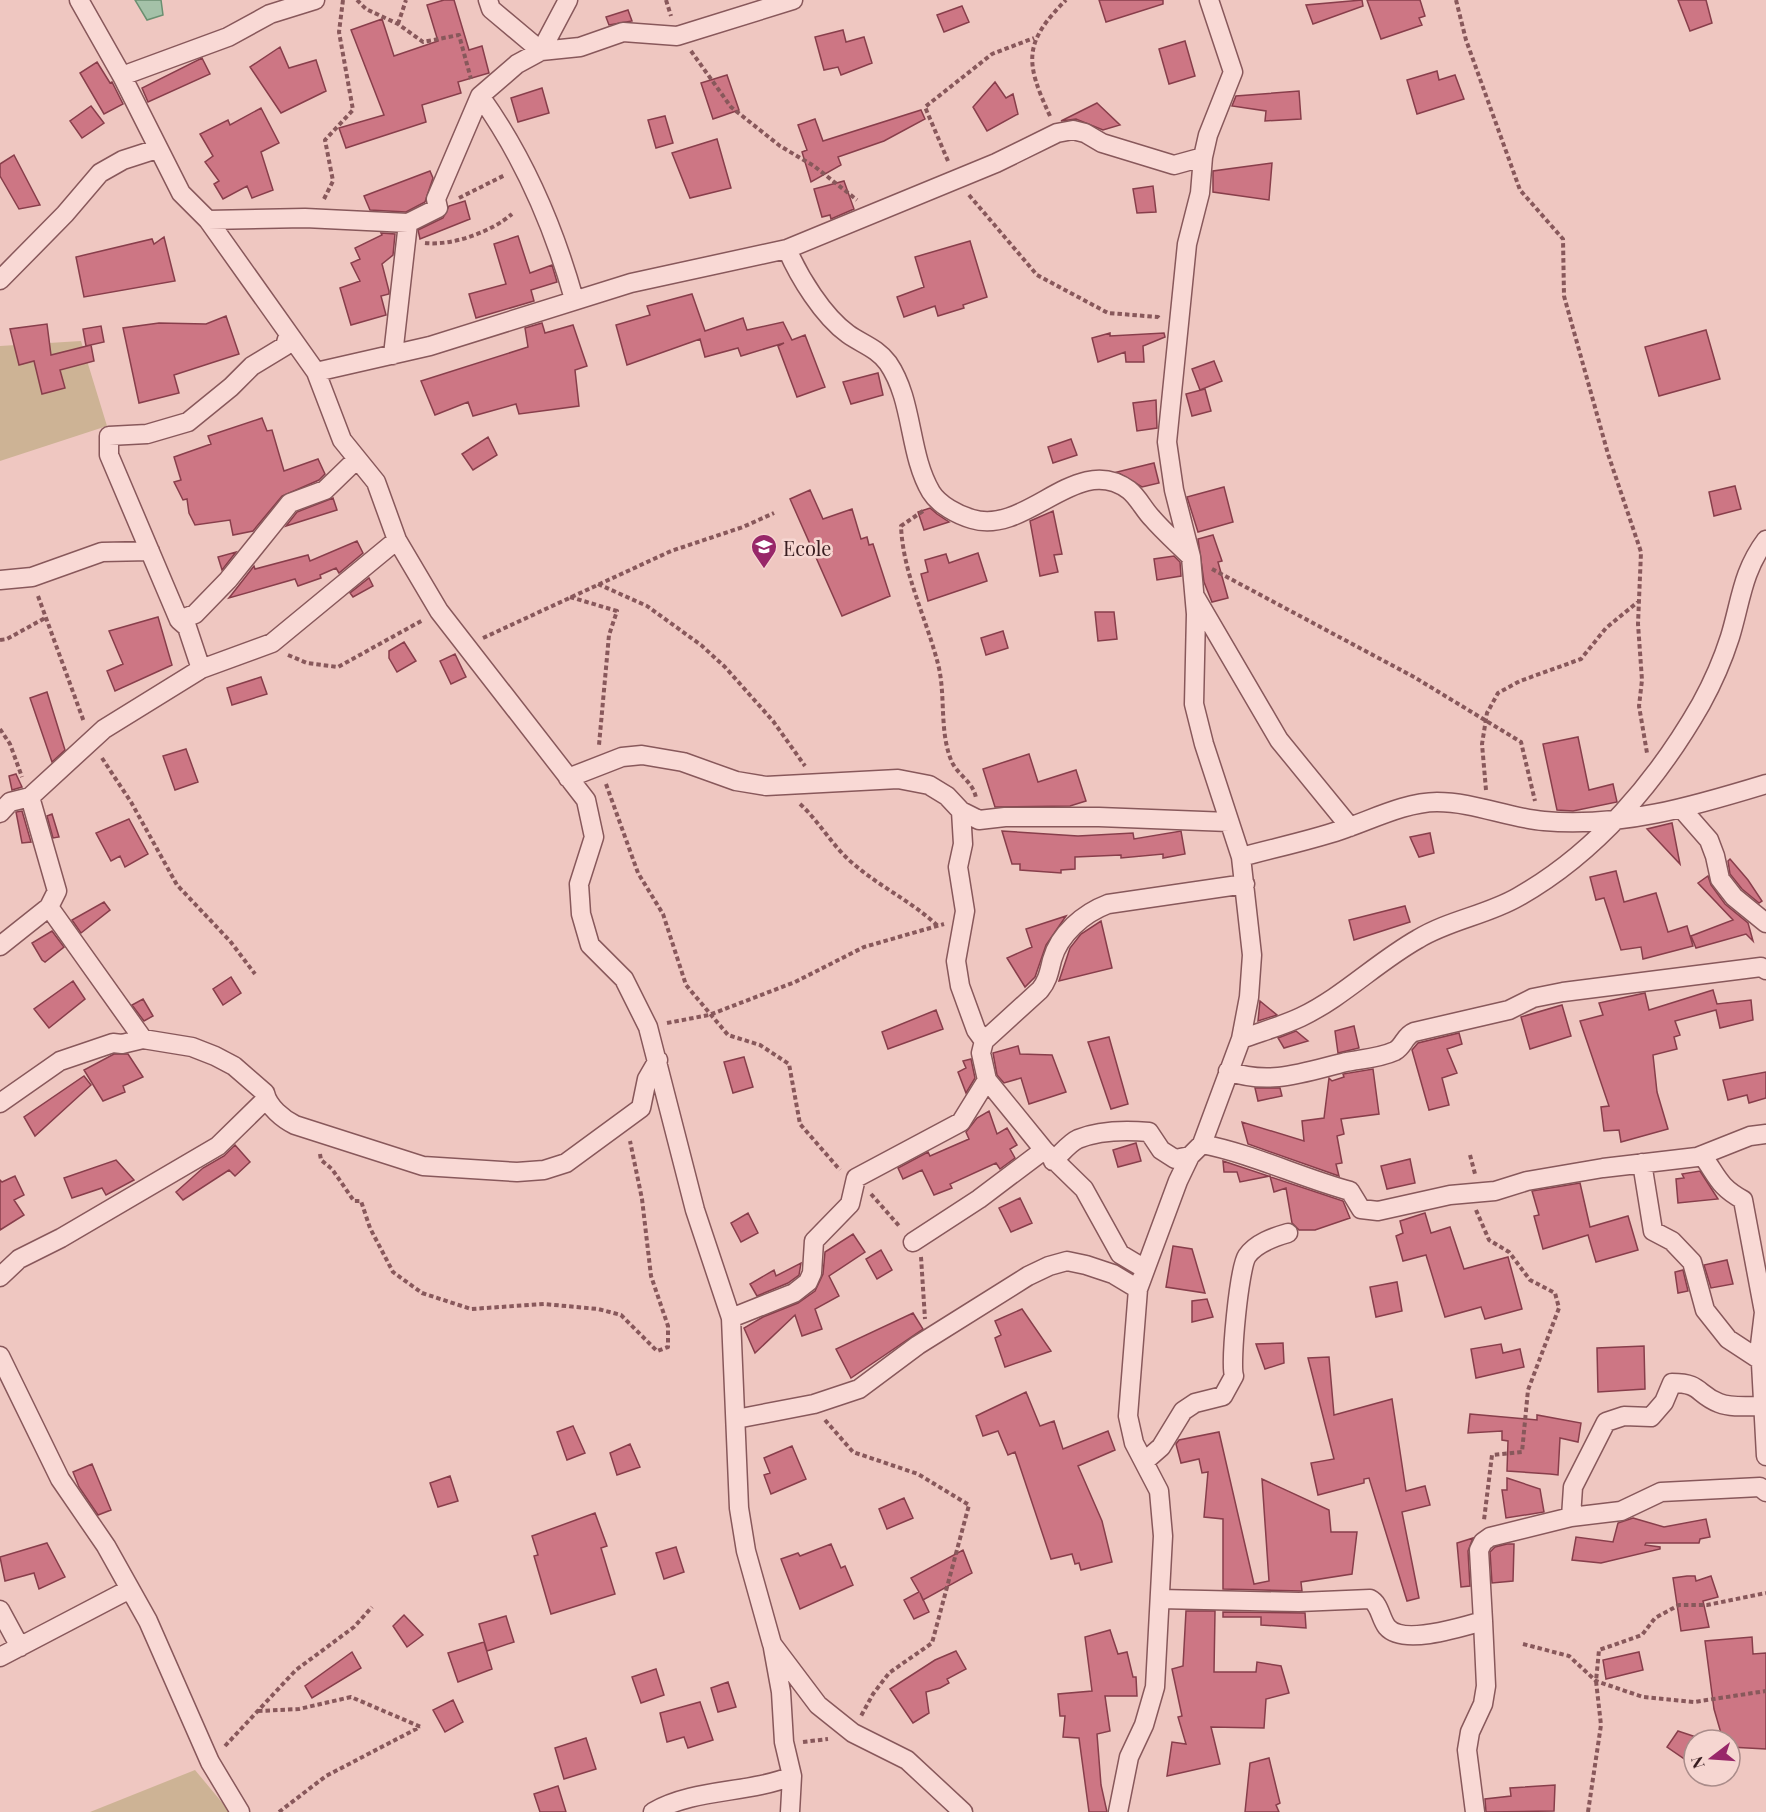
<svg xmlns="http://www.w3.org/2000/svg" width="1766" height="1812" font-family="'Playfair Display',serif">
<rect width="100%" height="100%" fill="#efc7c1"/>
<path fill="#cdb395" d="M81,341l26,85 -107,35v-115z
M195,1770l35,42h-140z"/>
<path fill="#a4c1a8" stroke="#6b8f71" stroke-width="1.5" d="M135,0h26l2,15 -16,5z"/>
<path fill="#cd7684" stroke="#883e4b" stroke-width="1.5" d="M444,0h10l15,50 13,-4 7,27 -31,9 3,11 -39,12 4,17 -80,26 -7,-20 45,-13 -33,-85 31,-11 12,37 44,-15 -11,-36z
M1099,0h64v4l-57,18z
M1362,0l1,6 -50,18 -7,-19z
M1367,0h53l5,16 -6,2 3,7 -41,14z
M1678,0h28l6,23 -22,8z
M962,6l7,16 -25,10 -7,-17z
M628,10l4,11 -23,4 -3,-8z
M843,30l3,12 18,-5 8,26 -31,12 -3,-8 -14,3 -9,-33z
M1185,41l10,35 -26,8 -10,-35z
M280,47l9,21 27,-8 10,31 -45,22 -31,-46z
M202,58l8,16 -62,28 -6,-14z
M97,62l13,21 2,-1 11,22 -19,10 -24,-41z
M1437,71l2,9 16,-5 9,24 -47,15 -10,-34z
M727,75l12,35 -26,9 -12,-36z
M995,82l11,16 7,-4 5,20 -31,17 -14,-24z
M542,88l7,25 -31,9 -7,-24z
M1299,91l2,28 -36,2 1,-10 -34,-5 4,-10z
M1097,103l23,22 -17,5 -27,-11 -15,2z
M91,106l13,17 -22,15 -12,-17z
M261,108l18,35 -18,9 12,38 -21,8 -5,-12 -24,13 -9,-15 5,-3 -14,-19 8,-6 -13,-22 28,-14 2,5z
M921,110l4,9 -41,22 -46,16 3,8 -30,17 -9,-30 5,-2 -9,-25 17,-6 8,22z
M665,116l8,27 -17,5 -8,-28z
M717,139l14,49 -41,10 -18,-45z
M14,155l26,50 -21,4 -19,-33v-12z
M1272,163l-3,37 -56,-8v-21z
M430,171l3,7 -8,24 -19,10 -36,-2 -6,-14z
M844,181l10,28 -23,10 -1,-4 -8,2 -8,-28z
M1153,186l3,26 -19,1 -4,-24z
M465,201l5,18 -50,20 -2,-9 25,-12 6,-12z
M381,233l14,1 -2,21 -11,9 7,27v3l-8,2 5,19 -35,10 -11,-37 20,-7 -9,-18 9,-4 -5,-11 27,-13z
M518,236l12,37 22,-8 5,17 -26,8 3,11 -58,17 -7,-24 37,-10 -12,-40z
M164,237l11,44 -91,16 -8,-40 76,-18 2,5z
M970,241l17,56 -24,8 1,3 -26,8 -3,-10 -31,11 -7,-20 27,-10 -9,-30z
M692,294l13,37 38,-13 4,12 36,-8 9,18 13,-5 20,52 -28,10 -19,-51 6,-3 -43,13 -3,-8 -33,9 -5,-18 -73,26 -11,-40 34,-10 -3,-9z
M226,316l13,38 -65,21 5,18 -40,10 -16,-75 36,-5 47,1z
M542,323l3,10 28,-8 14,41 -12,4 4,36 -60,8 -3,-10 -43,12 -5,-14 -33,13 -14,-34 107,-34 -3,-19z
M47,324l4,31 40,-10 3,16 -34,9 5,18 -23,6 -8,-33 -15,4 -9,-36z
M101,326l3,16 -18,4 -3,-17z
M1706,330l14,49 -61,17 -14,-49z
M1110,333v3l54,-3 1,4 -22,9 1,16h-18l-1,-10 -27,10 -6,-24z
M1214,361l8,20 -22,9 -8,-21z
M878,373l5,22 -32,9 -8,-22z
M1205,389l6,22 -19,5 -6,-22z
M1156,400l1,28 -20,3 -4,-28z
M262,418l5,13 5,-1 12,41 34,-12 7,15 -6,6 -37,16 -29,35 -20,4 -3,-15 -35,5 -6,-12 -2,-14 -4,1 -9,-18 7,-2 -7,-23 37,-13 -3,-8z
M488,437l9,18 -24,15 -11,-16z
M1071,439l6,16 -24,8 -5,-16z
M1154,463l5,20 -17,4 -25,-15z
M1735,486l6,23 -27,7 -5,-24z
M1224,487l9,35 -35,10 -11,-35z
M810,490l13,29 29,-10 9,30 6,-2 2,8 4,-1 17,52 -48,20 -52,-117z
M333,498l4,12 -51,16 11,-14z
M930,508l7,6 12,8 -25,8 -6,-18z
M1053,511l9,43 -8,1 4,17 -18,4 -10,-55z
M1213,535l9,26 -4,1 10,36 -16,4 -8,-20 -6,-43z
M357,541l6,12 -24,20 -3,-5 -16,7 1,3 -23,8 -3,-7 -66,19 25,-32 1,3 53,-14 2,6z
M236,552l-14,18 -4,-13z
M978,553l9,28 -59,20 -7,-27 7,-2 -3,-12 21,-6 3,9z
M1174,556l6,6 1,14 -24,4 -3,-21z
M369,578l4,8 -20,11 -3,-4z
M1095,612h19l3,27 -19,2z
M158,617l14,48 -57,26 -8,-20 16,-7 -14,-33z
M1003,631l5,17 -22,7 -5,-17z
M404,642l12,19 -19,11 -8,-14v-7z
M455,654l11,23 -15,7 -11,-23z
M261,677l6,17 -35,11 -5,-17z
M47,692l18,58 -13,12 -22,-64z
M1578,737l11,53 24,-6 4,18 -44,9 -16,-1 -14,-66z
M186,749l12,33 -23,8 -12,-34z
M1029,754l9,28 38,-12 10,31 -16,5 -75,1 -12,-38z
M16,774l6,13 -10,3 -3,-14z
M22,811l9,31 -9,1 -6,-31z
M52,814l7,23 -6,1 -6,-22z
M129,819l19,35 -23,13 -5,-11 -9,5 -15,-28z
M1672,823l8,41 -33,-35z
M1002,831l76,5 55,-3 1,6 47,-8 4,23 -22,4v-4l-42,4v-3l-46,2v12l-14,1v3l-41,-3v-6h-8z
M1430,833l4,20 -15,4 -9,-20z
M1730,859l18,21 14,21 -3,2 -17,-14 -12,-15 -2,-13z
M1616,871l8,31 32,-9 12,39 19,-6 6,20 -50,13 -2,-12 -20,3 -17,-52 -8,2 -6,-23z
M1708,876l3,9 14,19 23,19 5,18 -7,-7 -50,14 -5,-12 42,-16 -35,-37z
M104,902l6,8 -29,23 -9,-13z
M1405,906l5,16 -56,18 -5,-20z
M1066,916l-20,29 -11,32 -10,10 -18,-29 25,-11 -6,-18z
M1101,921l11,47 -53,13 11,-33 11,-14z
M52,931l12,16 -19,15 -3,-2 -10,-17z
M231,977l10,16 -18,12 -10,-16z
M73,981l12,18 -36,29 -15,-19z
M1713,990l4,14 34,-4 2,20 -33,8 -4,-18 -41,11 5,14 -6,2 3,12 -24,6 4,37 11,37 -47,13 -2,-12 -15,1 -3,-24 8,-1 -29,-85 23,-6 -4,-12 46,-10 4,17z
M143,999l10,17 -9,5 -12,-16z
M1260,1001l17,14 -19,6z
M1562,1005l9,31 -41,13 -9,-32z
M936,1010l7,19 -55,20 -6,-17z
M1354,1026l5,22 -21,5 -3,-22z
M1296,1031l12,10 -24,7 -6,-10z
M1459,1033l3,11 -15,5 10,24 -15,5 7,27 -20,5 -17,-60 6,-7z
M1109,1037l19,67 -17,5 -23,-67z
M1018,1046l2,8 32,1 14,37 -37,12 -8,-26 -17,5 -7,-8 -4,-22z
M114,1054h14l15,23 -20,9 2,6 -22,9 -19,-31z
M744,1057l9,30 -20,6 -9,-31z
M971,1059l4,19 -9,15 -8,-21 8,-4 -3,-7z
M1373,1069l6,45 -38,5 3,15 -7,2 5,27 -6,1 3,12 -91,-32 -6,-22 62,19 -2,-20 22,-3 5,-40 3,3 12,-4 -1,-3z
M1766,1072v26l-17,5 -2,-8 -19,5 -5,-20z
M84,1076l7,9 -56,51 -11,-19z
M1255,1088h25l2,8 -24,5z
M989,1111l8,23 10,-6 10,17 -7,4 5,9 -15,11 -4,-6 -46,21 2,4 -18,7 -12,-25 -19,9 -5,-11 30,-16 2,4 39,-17 -3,-7 11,-14z
M1136,1143l5,18 -23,6 -5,-17z
M235,1145l15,17 -15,14 -6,-6 -46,30 -7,-8 27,-24 21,-12z
M1410,1159l5,24 -28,6 -6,-23z
M116,1160l18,20 -28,15 -4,-7 -30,10 -8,-20z
M1223,1161l120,40 7,17 -35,12h-16l-7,-7 -6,-35 -12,4 -4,-16 -30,6 -3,-10h-13z
M1700,1171l18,28 -40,4 -2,-24 8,-1 -2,-4z
M15,1176l9,19 -10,5 10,15 -24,15v-50l2,2z
M1580,1183l10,44 38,-11 10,34 -42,12 -8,-27 -45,14 -9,-33 5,-1 -7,-24z
M1020,1198l12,25 -21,9 -12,-24z
M748,1213l10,20 -17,9 -10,-19z
M1425,1213l6,20 19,-6 14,42 44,-12 14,52 -37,10 -4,-12 -36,10 -19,-62 -23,6 -7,-25 7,-3 -3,-12z
M853,1234l12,18 -36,24 10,20 -24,13 7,20 -20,7 -7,-21 -40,38 -11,-25 19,-11 35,-14 17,-12 8,-17 2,-22z
M1173,1246l19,3 13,44 -39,-6z
M881,1250l11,20 -15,9 -11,-20z
M1727,1260l6,24 -22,4 -7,-23z
M801,1263l-2,12 -11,8 -31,13 -7,-12 24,-14 2,6z
M1683,1270l5,21 -10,2 -3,-21z
M1397,1282l5,29 -26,6 -6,-30z
M1207,1299l6,18 -21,5v-21z
M1022,1309l29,42 -46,16 -10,-29 6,-3 -6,-14z
M913,1313l10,16 -72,49 -15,-29z
M1283,1343l1,20 -19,6 -9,-25z
M1501,1344l2,9 17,-4 4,18 -48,11 -5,-29z
M1644,1346l1,43 -47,3 -1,-44z
M1329,1357l5,58 58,-16 14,92 19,-5 5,19 -28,7 17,86 -12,3 -38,-123 -5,1v4l-46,12 -7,-32 23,-4 -26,-101z
M1026,1392l14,34 14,-5 9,28 45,-18 7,19 -37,16 24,55 10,41 -31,8 -2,-7 -4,1 -3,-10 -21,5 -36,-107 -7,3 -10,-24 -15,5 -7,-20z
M1470,1414l67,6v-5l44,8 -3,19 -18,-4 -2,37 -8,-1 -43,-3 1,-30 -6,-1v-9l-34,2z
M573,1426l12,27 -18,7 -10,-28z
M1219,1432l35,152 15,-3 -7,-102 67,31 2,22h26l-5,42 -51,8 1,9 -79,-2v-70l-19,-2 4,-45 -6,1 -3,-14 -18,4 -5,-19 3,-4z
M630,1444l10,23 -23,8 -7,-22z
M792,1446l14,33 -35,15 -7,-19 6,-2 -6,-15z
M92,1464l19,46 -13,5 -19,-28 -6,-15z
M450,1476l8,25 -20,6 -8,-24z
M1507,1478l33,11 4,23 -38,6 -4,-28h5z
M904,1498l9,20 -26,11 -8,-20z
M595,1513l12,33 -6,2 14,46 -64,20 -17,-58 4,-1 -6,-19z
M1633,1518l31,9 42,-8 4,18 -10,2 -1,4h-53l-1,2 15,2v2l-59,14 -29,-3 4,-23 37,5 5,-19z
M1473,1538l-5,13 2,35 -9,1 -4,-44z
M47,1543l18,34 -26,12 -5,-16 -29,8 -5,-24z
M831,1544l10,24 4,-2 8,19 -53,24 -19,-50 17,-6 2,3z
M1507,1544h7l-1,37 -21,2 -2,-31 5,-5z
M676,1547l8,25 -20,7 -8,-26z
M963,1550l9,23 -49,27 -3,-7 9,19 -15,7 -10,-19 15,-8 -8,-14z
M1687,1576h8l1,5 15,-5 7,21 -15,4 6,26 -28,4 -8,-53z
M1186,1611h29l-1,61h42l1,-10 24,4 8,27 -23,6 -2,29 -53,-1 9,37 -53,12 5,-34 14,2 -8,-27 4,-1 -10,-47 11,-3z
M1223,1612l82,1 1,15 -45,-3v-8h-38z
M404,1615l19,20 -16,12 -14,-21z
M506,1616l8,26 -27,9 -8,-27z
M1110,1630l8,24 9,-2 6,25h3l1,19h-32l5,35 -13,3 4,51 6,27h-18l-10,-74 -16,-1 2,-21h-5l-2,-22 34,-3 -7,-54z
M1752,1637l1,17 13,-1v96l-36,-2v-7h-7l-9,-31 -9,-68z
M484,1642l8,27 -34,13 -10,-29z
M956,1651l10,18 -19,10 2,4 -9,5 -14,4 3,21 -16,10 -23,-34 45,-29z
M352,1652l9,16 -49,30 -7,-12z
M1639,1652l4,18 -37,9 -3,-19z
M656,1669l8,26 -23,8 -9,-26z
M728,1682l8,25 -18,5 -7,-24z
M453,1700l10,22 -18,10 -12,-22z
M700,1702l13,38 -25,8 -4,-11 -17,5 -7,-29z
M1678,1731l18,6 -10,23 -19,-13z
M586,1738l10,31 -32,10 -9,-31z
M1269,1758l11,45 -4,2 3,7h-34l5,-49z
M1555,1785l-1,26 -68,1 -1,-13 26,-3 -1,-8z
M558,1786l8,26h-26l-6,-18z"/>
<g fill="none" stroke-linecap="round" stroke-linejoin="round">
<defs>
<path id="minor" d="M79,0l43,76 59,117 27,27 108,152 26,68 34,42 21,58 42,71 147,189 8,37 -15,47 2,30 9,31 34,34 24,48 47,183 36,108 8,190 7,43 26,93 46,61 35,28 54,27 56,52
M488,0l3,9 50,42 27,-51
M122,76l106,-39 42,-23 45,-14
M480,96c43,60 74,132 94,203
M208,220l97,-2 103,5
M787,249c12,28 36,67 61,85 14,10 29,14 40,29 26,38 20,90 43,129 8,13 27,23 41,27 55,17 105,-68 157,-29 9,7 15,20 23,28 12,14 26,26 39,39
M0,280l65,-66 35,-41 23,-13 34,-11
M288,336l-3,10 -33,20 -21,21 -43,35 -41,12 -38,2v19l70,165 16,-6 33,-34 62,-77 35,-13 32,-31
M393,355l15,-132 30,-15 -2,-9 44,-103 37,-32 24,-13 39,-4 43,-15 54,4 116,-36
M316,372l114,-26 201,-63 156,-34 209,-86 61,-30 16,-3 12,3 17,10 72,22 29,-8
M0,580l32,-3 70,-25 48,-1
M1196,598l83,142 71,87
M179,620l8,7 14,42
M568,778l54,-21 20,-2 41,7 53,19 30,5 132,-7 31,6 18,11 14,15 18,9 26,-3h94l130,5
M1681,808l28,32 6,16 5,23 14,18 32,26
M961,811l2,33 -5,23 7,44 -9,50 4,25 16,44 8,11
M0,813l10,-11 20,-5
M1241,857c33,-9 67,-16 100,-27 30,-10 65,-28 96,-28 37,0 71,16 107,19 76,7 150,-15 222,-37
M49,907l94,132
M0,946l49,-39 8,-16 -27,-94 74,-68 97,-60 71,-26 125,-103
M1241,1039c19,-7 41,-13 60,-22 42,-20 76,-55 117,-78 31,-19 69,-24 100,-42 78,-44 139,-116 183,-193 11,-20 22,-45 29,-67 11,-36 12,-65 36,-97
M1228,1071c42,15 77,1 118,-9 16,-3 34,-4 49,-11 9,-5 9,-15 19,-19l95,-22 24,-12 30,-6 198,-25 5,3
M987,1080l-6,-27 3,-12 56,-51c8,-10 9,-18 12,-30 7,-26 32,-47 56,-56l137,-20
M0,1103l60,-42 53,-18 9,1 21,-5 49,8 23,9 19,10 31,27c3,14 18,26 30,32l128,41 94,6 27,-2 22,-7 75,-55 6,-29 11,-19
M1202,1144c51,10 97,33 148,47l11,18 17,2 72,-16 45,-4 32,-10 76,-13 94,-11 53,-21 16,-2
M1702,1155c16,22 16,31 41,45l21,112 -4,33 6,111
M1053,1161c8,-7 16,-18 25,-22 22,-9 48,-9 71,-7l12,18 14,9 15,-3
M1642,1163l11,68 19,10 20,21 13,48 23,29 32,21
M913,1242l66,-43 65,-49
M0,1277l19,-18 42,-21 157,-92 48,-47
M731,1318l63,-25 14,-11 4,-9 2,-32 36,-37 6,-26 105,-56 26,-42 57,70 40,39 36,65 25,15
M0,1356l60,123 46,67 42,75 62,141 30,50
M736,1419l78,-15 45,-15 59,-44 110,-69 21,-10 18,-5 19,4 27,9 25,15
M1145,1461l16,-14 22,-36 12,-8 28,-7 11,-20c-4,-13 5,-108 13,-120 9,-13 27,-19 41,-23
M1571,1517l2,-30 33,-65 18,-6 27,1 13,-15 8,-19c30,0 24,11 47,20 13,5 29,3 43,3
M1160,1599l139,3 71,-3c10,5 10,19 17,28 16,19 75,0 96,-6l-4,-71 4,-8 7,-5 81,-20 50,-6 40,-19 99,-5 6,5
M0,1610l20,37
M773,1648l8,44 3,50 8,34 -2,36
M0,1657l130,-68
M653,1812c42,-24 94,-18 139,-36
M1118,1812l11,-55 15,-32 11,-38 8,-151 -4,-45 -25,-48 -6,-27 10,-127 40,-108 12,-25 12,-12 39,-105 8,-42 3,-42 -11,-98 -37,-113 -10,-40 2,-90 -5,-57 -17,-67 -7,-48 20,-198 13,-51 3,-36 5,-22 25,-63 -24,-72
M1475,1812l-8,-62 3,-18 13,-28 3,-18 -3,-65"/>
</defs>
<use href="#minor" stroke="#88585b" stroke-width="21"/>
<path stroke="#88585b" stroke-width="4" stroke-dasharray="4.5 3" stroke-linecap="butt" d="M357,0l9,9 32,15 25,18 36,-7 12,44
M666,0l5,16
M1456,0l10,40 54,150 43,49 1,57 44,158 33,98 -3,72 4,56 -3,26 8,47
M398,24l8,-24
M691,51l40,56 49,39 34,20 43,34
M1050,116c-25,-54 -27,-73 16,-116
M948,161l-23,-54 67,-53 42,-16
M969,195l68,80 71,38 50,4 2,2
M459,198l46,-23
M324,199l9,-18 -8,-41 28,-30 -14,-78 4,-32
M425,243c27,3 66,-11 87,-29
M923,511l-22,15c2,48 25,91 37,138 8,31 1,65 13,96 6,15 22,21 25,38
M1212,569l202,108 107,65 14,59
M598,584l49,22 54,39 24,22 48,54 32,45
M38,596l46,126
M570,597l47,14 -8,24 -10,110
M483,638l188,-87 72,-24 31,-14
M0,640l7,-1 38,-21
M288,655l19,8 31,4 85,-47
M0,729l10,15 12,33
M102,758l29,44 46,83 53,56 25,33
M606,784l32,89 25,41 23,71 42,50 32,10 29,19 11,60 40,46
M1486,790l-4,-46 5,-31 11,-20 22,-12 61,-22 25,-31 33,-27
M800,804c21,19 33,44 56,62 26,22 58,37 83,61
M667,1023l42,-8 86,-33 69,-35 80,-23
M320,1154l1,6 11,9 22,32h7l9,27 23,44 29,21 49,16 73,-5 54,5 23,6 36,36 11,-4v-21l-17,-50 -9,-77 -12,-58
M1470,1155l5,19
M871,1194l29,33
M1476,1210l13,30 20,12 21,28 25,13 4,15 -31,82 -6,62 -30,3 -8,65
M921,1257l4,62
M825,1420l28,32 65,22 51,31 -37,138 -43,30 -16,21 -12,22
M1523,1644l46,12 27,25 47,16 51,5 72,-11
M258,1711l41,-2 52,-12 70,30
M803,1742l25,-3
M225,1746l71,-76 58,-43 18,-20
M279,1812l47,-36 94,-49
M1588,1812l13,-87 -5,-44 3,-31 43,-15 13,-17 24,-13h28l59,-12"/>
<use href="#minor" stroke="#f9d9d5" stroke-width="18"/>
</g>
<defs>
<symbol id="school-pin" viewBox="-11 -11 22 30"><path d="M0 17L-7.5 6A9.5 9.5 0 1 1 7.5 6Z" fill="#982769" stroke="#f6d6d1"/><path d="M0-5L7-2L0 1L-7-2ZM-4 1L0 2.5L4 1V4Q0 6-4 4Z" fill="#fff"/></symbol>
</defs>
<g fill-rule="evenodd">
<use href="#school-pin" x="749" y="532" width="30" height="40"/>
</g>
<g text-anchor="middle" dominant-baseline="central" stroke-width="5" stroke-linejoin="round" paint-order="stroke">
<g font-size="20" fill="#381d20" stroke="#f6d6d1" text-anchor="start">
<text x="783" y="547">Ecole</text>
</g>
</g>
<g transform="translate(1712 1758) rotate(253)"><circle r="28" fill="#f6d6d1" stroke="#aa8c8a" stroke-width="1.5"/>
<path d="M0-4.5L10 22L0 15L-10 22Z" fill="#982769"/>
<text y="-9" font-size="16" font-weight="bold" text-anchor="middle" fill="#381d20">N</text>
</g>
</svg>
